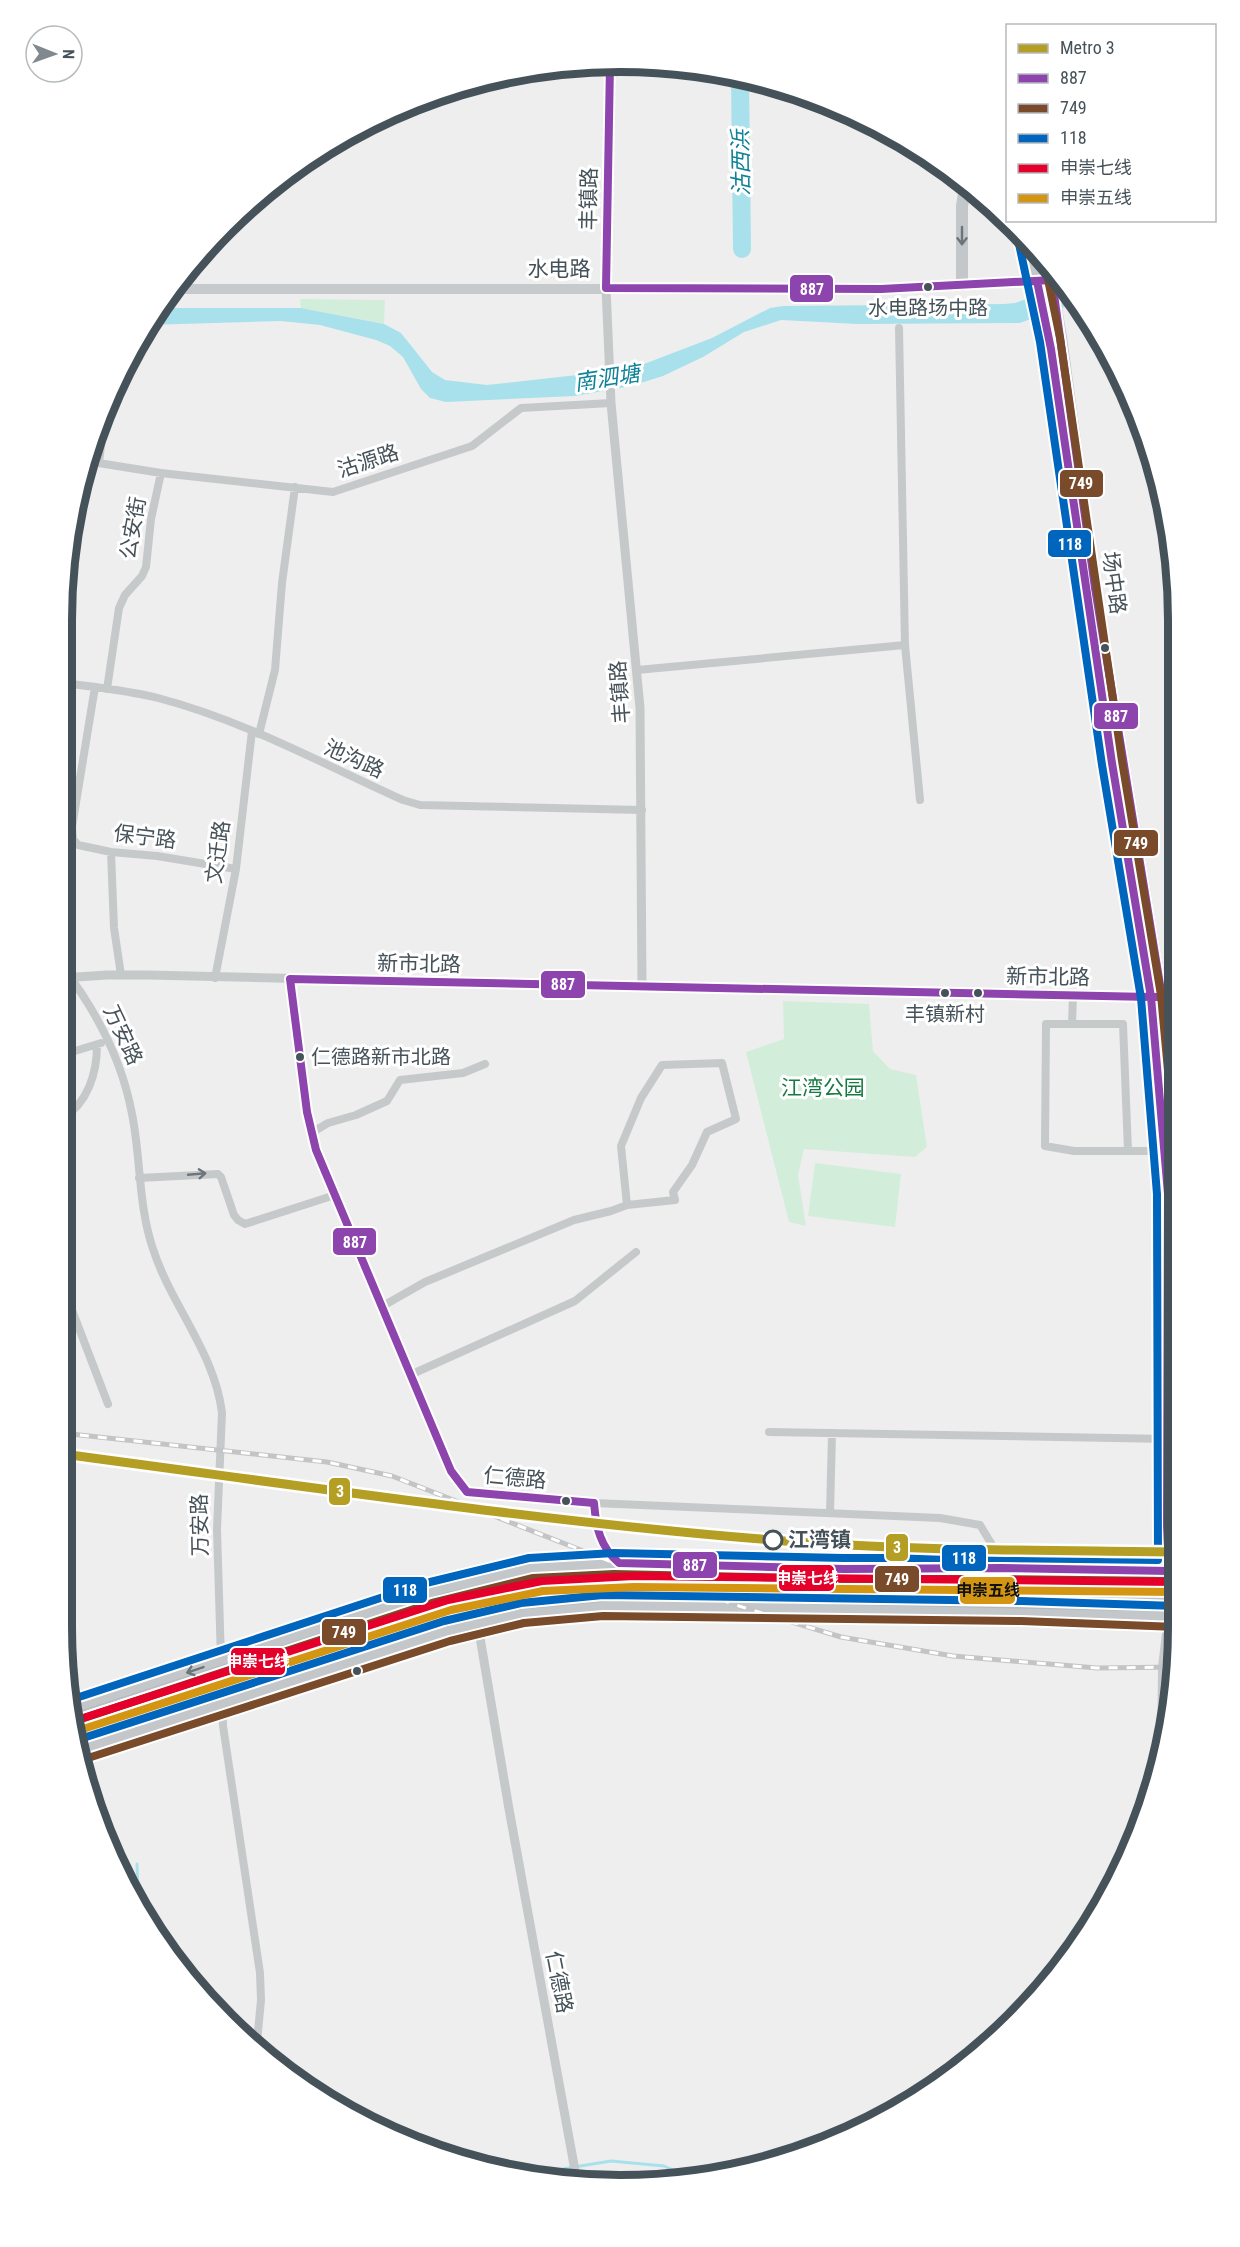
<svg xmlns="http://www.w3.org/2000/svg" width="1240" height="2247" font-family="'Roboto Condensed','Noto Sans SC',sans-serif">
<rect width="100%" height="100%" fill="#efeeee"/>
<path fill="#d2eedb" d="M300,299l85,1 -1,24 -83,-16z
M783,1001l86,3 4,47 17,18 26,6 11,72 -12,10 -111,-8 -6,26 8,51 -17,-4 -43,-170 38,-13z
M815,1163l86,11 -6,53 -87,-11z"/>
<path fill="#a8e1eb" d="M1064,285l14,17 -58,21 -163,1 -76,-4 -37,12 -41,25 -40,19 -32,10 -56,10 -129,6 -16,-4 -9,-9 -18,-32 -13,-11 -14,-6 -56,-15 -39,-4 -133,4 12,-17h141l83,16 17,9 31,39 13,8 42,5 144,-16 81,-31 58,-30 13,-2 221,-2 11,-1z"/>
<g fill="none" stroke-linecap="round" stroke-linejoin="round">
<path stroke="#a8e1eb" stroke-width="3" d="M137,1864l1,29
M548,2174l8,-4 55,-9 53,5 25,11"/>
<path stroke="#a8e1eb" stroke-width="18" d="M740,77l2,172"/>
<path stroke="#c6c9ca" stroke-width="8" d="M899,328l6,317 15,155
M86,461l75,12 172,19 139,-46 49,-38 90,-5
M99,463l5,-44
M637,670l268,-25
M63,683c31,4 64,7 95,15 85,22 165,66 245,102l17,5 222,5
M95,687l-23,140 1,12 5,6 33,7 46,4 79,13
M107,689l12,-81 6,-13 17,-19 4,-9 5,-48 10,-46
M259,734l16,-64 7,-87 13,-96
M111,852l3,76 7,47
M62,966c33,43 60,94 70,148 9,44 6,91 21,135 18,56 62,104 69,164l-5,116 6,197 37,247 1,27 -4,42
M215,978l21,-109 16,-138
M290,979l17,133 9,38 135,321 16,21 127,11 346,15 40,7 20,33 4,45
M1072,1024l1,-28
M62,1055l39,-12
M62,1119c26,-16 35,-46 35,-74
M311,1133l17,-10 28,-8 31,-14 13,-21 63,-7 22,-9
M1128,1151l-5,-127h-77l-1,122 29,5h91
M139,1178l79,-4 3,3 13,38 4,5 7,4 90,-29
M62,1258l9,-10 -9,-70
M62,1284l46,120
M381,1307l44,-25 149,-62 37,-9 16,-6 -6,-59 20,-48 21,-33 60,-2 14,56 -29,13 -15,33 -19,27 2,8 -48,5
M410,1375l165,-74 61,-49
M769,1432l399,7
M594,1503c2,24 5,45 25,60
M830,1513l2,-80"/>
<path stroke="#c6c9ca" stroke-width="9" d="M610,64l-4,224 5,115 29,305 2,279
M62,978l45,-3h41l494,12 514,10
M472,1590l37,219 67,367"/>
<path stroke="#c7cacd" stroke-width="10" d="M174,289h707l164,-9
M1162,1757l1,-90 6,-51"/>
<path stroke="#c3c7ca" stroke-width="12" d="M1029,242l21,98 62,423 39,234 7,67 10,130 1,422
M1049,266l12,71 34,251 73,446 8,108
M962,285v-79l3,-19
M75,1710l354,-117 102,-25 83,-5 230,6 158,-1 175,3
M82,1749l365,-118 75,-18 81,-8 418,6 156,6"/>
<defs>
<path id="rail" d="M62,1433l265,29 65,14 222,87 125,43 102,31 112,19 144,12 80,-1"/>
</defs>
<use href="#rail" stroke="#c2c4c5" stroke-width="5"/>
<use href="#rail" stroke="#fff" stroke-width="3" stroke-dasharray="9" stroke-linecap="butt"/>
<defs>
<path id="trunk-bridge" d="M77,1720l371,-120 94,-19 92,-5 543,6
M79,1735l371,-118 66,-15 106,-10 555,12"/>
</defs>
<use href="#trunk-bridge" stroke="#b3b9be" stroke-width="16" stroke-linecap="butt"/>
<use href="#trunk-bridge" stroke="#bec2c6" stroke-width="14"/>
<defs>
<path id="bus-1" d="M1037,281l14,68 61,414 39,234
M606,288l275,1 171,-9 43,308 67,409h-11
M606,288l4,-224
M290,979l861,18 17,197 -1,332 2,45 -167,-3 -158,1 -225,-6c-19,-16 -23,-36 -25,-60l-127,-11 -16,-21 -135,-321 -9,-38z"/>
<path id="bus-2" d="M1044,260l16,78 62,423 39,234 15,162
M78,1720l354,-117 101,-25 81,-4 230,5h158l167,2 8,-3
M85,1759l365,-118 74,-18 79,-7 418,5 156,6"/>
<path id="bus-3" d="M73,1699l353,-116 103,-25 85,-5 230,5h158l156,2 -1,-366 -16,-196 -39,-233 -62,-423 -21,-98
M80,1739l364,-118 77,-18 82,-8 418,6 156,5"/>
<path id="bus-4" d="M77,1720l371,-120 94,-19 92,-5 543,6"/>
<path id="bus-5" d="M80,1730l371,-120 92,-19 91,-4 543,5"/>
</defs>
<use href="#bus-1" stroke="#fff" stroke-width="12"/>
<use href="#bus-2" stroke="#fff" stroke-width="12"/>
<use href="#bus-3" stroke="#fff" stroke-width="12"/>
<use href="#bus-4" stroke="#fff" stroke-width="12"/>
<use href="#bus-5" stroke="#fff" stroke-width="12"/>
<use href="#bus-1" stroke="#8e44ad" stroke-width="8"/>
<use href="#bus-2" stroke="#7a4b2a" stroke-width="8"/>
<use href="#bus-3" stroke="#0065bd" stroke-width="8"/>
<use href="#bus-4" stroke="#e4002b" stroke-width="8"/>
<use href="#bus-5" stroke="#d49512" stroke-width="8"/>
<defs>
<path id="metro-1" d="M62,1454c236,31 472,67 710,86 135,11 270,10 405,12"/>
</defs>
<use href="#metro-1" stroke="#fff" stroke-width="14"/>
<use href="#metro-1" stroke="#b59e24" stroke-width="9"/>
</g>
<defs><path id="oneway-shaft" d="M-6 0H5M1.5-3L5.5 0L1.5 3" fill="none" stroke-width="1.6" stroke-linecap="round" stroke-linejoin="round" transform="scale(1.5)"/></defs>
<g stroke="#6c757c">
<use href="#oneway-shaft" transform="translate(962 236) rotate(90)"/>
<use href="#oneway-shaft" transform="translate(195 1670) rotate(161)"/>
</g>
<use stroke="#6c767c" href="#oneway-shaft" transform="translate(197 1174) rotate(-5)"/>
<g fill="#46525a" stroke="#fff" stroke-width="2">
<circle cx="928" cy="287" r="5"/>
<circle cx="1105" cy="648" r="5"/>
<circle cx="945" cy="993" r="5"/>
<circle cx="978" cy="993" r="5"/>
<circle cx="300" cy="1057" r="5"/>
<circle cx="566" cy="1501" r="5"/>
<circle cx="357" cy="1671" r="5"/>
</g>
<circle fill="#fff" stroke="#46525a" stroke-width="3" cx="773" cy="1540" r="9"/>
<g text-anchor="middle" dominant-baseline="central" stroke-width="6" stroke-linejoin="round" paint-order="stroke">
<g font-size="20" fill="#46525a" stroke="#fff">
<text x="928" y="308">水电路场中路</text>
<text x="945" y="1014">丰镇新村</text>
<text x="311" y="1057" text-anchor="start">仁德路新市北路</text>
</g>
<g font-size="21" fill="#46525a" stroke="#fff">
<text transform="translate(589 199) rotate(-89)">丰镇路</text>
<text x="559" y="269">水电路</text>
<text transform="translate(368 461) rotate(-18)">沽源路</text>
<text transform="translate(133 528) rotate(-80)">公安街</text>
<text transform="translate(1114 583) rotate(82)">场中路</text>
<text transform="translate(620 692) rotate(-94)">丰镇路</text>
<text transform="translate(354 759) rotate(24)">池沟路</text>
<text transform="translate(145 837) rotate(7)">保宁路</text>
<text transform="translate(218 852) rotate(-82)">文迁路</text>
<text transform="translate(419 964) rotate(1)">新市北路</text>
<text transform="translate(1048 977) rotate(1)">新市北路</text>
<text transform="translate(123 1035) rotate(65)">万安路</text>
<text transform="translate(515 1478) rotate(5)">仁德路</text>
<text transform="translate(200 1525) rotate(-91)">万安路</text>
<text transform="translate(559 1982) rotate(79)">仁德路</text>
</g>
<g font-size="21" fill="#187a43" stroke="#fff">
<text x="823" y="1088">江湾公园</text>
</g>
<g font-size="21" font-weight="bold" fill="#46525a" stroke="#fff" text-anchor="start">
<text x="788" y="1540">江湾镇</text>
</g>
<g font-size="22" font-style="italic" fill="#0e8296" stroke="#fff">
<text transform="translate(741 163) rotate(-91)">沽西浜</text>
<text transform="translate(607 378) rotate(-9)">南泗塘</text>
</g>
</g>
<path d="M0 0H1240V2247H0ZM620 72H620A548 548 0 0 1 1168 620V1627A548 548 0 0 1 620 2175H620A548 548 0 0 1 72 1627V620A548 548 0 0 1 620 72Z" fill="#fff" fill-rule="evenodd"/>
<path fill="none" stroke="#46525a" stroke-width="8" d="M620 72H620A548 548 0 0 1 1168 620V1627A548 548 0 0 1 620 2175H620A548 548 0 0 1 72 1627V620A548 548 0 0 1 620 72Z"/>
<g stroke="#fff" stroke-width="2">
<rect x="789" y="274" width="45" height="29" rx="6" fill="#8e44ad"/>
<rect x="1059" y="469" width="45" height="29" rx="6" fill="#7a4b2a"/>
<rect x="1047" y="529" width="45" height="29" rx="6" fill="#0065bd"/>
<rect x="1093" y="702" width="46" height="28" rx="6" fill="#8e44ad"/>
<rect x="1113" y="829" width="46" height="28" rx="6" fill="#7a4b2a"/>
<rect x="540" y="970" width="46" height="29" rx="6" fill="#8e44ad"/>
<rect x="332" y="1227" width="45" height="29" rx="6" fill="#8e44ad"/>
<rect x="328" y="1477" width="23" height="29" rx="6" fill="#b59e24"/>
<rect x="885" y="1533" width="24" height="29" rx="6" fill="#b59e24"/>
<rect x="941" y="1544" width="46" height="28" rx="6" fill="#0065bd"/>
<rect x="672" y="1551" width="46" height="28" rx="6" fill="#8e44ad"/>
<rect x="778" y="1564" width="57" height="28" rx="6" fill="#e4002b"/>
<rect x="874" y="1565" width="46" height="28" rx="6" fill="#7a4b2a"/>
<rect x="382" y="1576" width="46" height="28" rx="6" fill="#0065bd"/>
<rect x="959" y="1576" width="57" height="29" rx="6" fill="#d49512"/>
<rect x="321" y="1618" width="46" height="28" rx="6" fill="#7a4b2a"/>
<rect x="230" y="1647" width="56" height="29" rx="6" fill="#e4002b"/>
</g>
<g font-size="16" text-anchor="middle" font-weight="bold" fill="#fff">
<text x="812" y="295">887</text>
<text x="1081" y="489">749</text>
<text x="1070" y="550">118</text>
<text x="1116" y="722">887</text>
<text x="1136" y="849">749</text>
<text x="563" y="990">887</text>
<text x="355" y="1248">887</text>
<text x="340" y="1497">3</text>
<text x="897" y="1553">3</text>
<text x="964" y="1564">118</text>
<text x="695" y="1571">887</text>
<text x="807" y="1584">申崇七线</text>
<text x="897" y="1585">749</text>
<text x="405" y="1596">118</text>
<text x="344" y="1638">749</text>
<text x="258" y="1667">申崇七线</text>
</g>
<g font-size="16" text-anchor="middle" font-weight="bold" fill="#111">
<text x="988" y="1596">申崇五线</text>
</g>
<rect x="1006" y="24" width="210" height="198" fill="#ffffff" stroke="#b5babd" stroke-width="1.5"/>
<rect x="1018" y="44" width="30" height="9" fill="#b59e24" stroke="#b5babd" stroke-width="1.5"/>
<text x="1060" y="54" font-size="18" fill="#46525a">Metro 3</text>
<rect x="1018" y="74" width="30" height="9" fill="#8e44ad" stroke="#b5babd" stroke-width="1.5"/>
<text x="1060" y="84" font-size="18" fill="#46525a">887</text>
<rect x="1018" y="104" width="30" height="9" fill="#7a4b2a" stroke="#b5babd" stroke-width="1.5"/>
<text x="1060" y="114" font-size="18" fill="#46525a">749</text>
<rect x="1018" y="134" width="30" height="9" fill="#0065bd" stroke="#b5babd" stroke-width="1.5"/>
<text x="1060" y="144" font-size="18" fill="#46525a">118</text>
<rect x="1018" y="164" width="30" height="9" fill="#e4002b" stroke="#b5babd" stroke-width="1.5"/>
<text x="1060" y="174" font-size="18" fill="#46525a">申崇七线</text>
<rect x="1018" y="194" width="30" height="9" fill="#d49512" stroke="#b5babd" stroke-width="1.5"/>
<text x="1060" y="204" font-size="18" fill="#46525a">申崇五线</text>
<g transform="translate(54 54) rotate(91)"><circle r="28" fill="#ffffff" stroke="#b5babd" stroke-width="1.5"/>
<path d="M0-4.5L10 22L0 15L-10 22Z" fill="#81898e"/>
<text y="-9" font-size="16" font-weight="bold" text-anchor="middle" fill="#46525a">N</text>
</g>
</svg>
